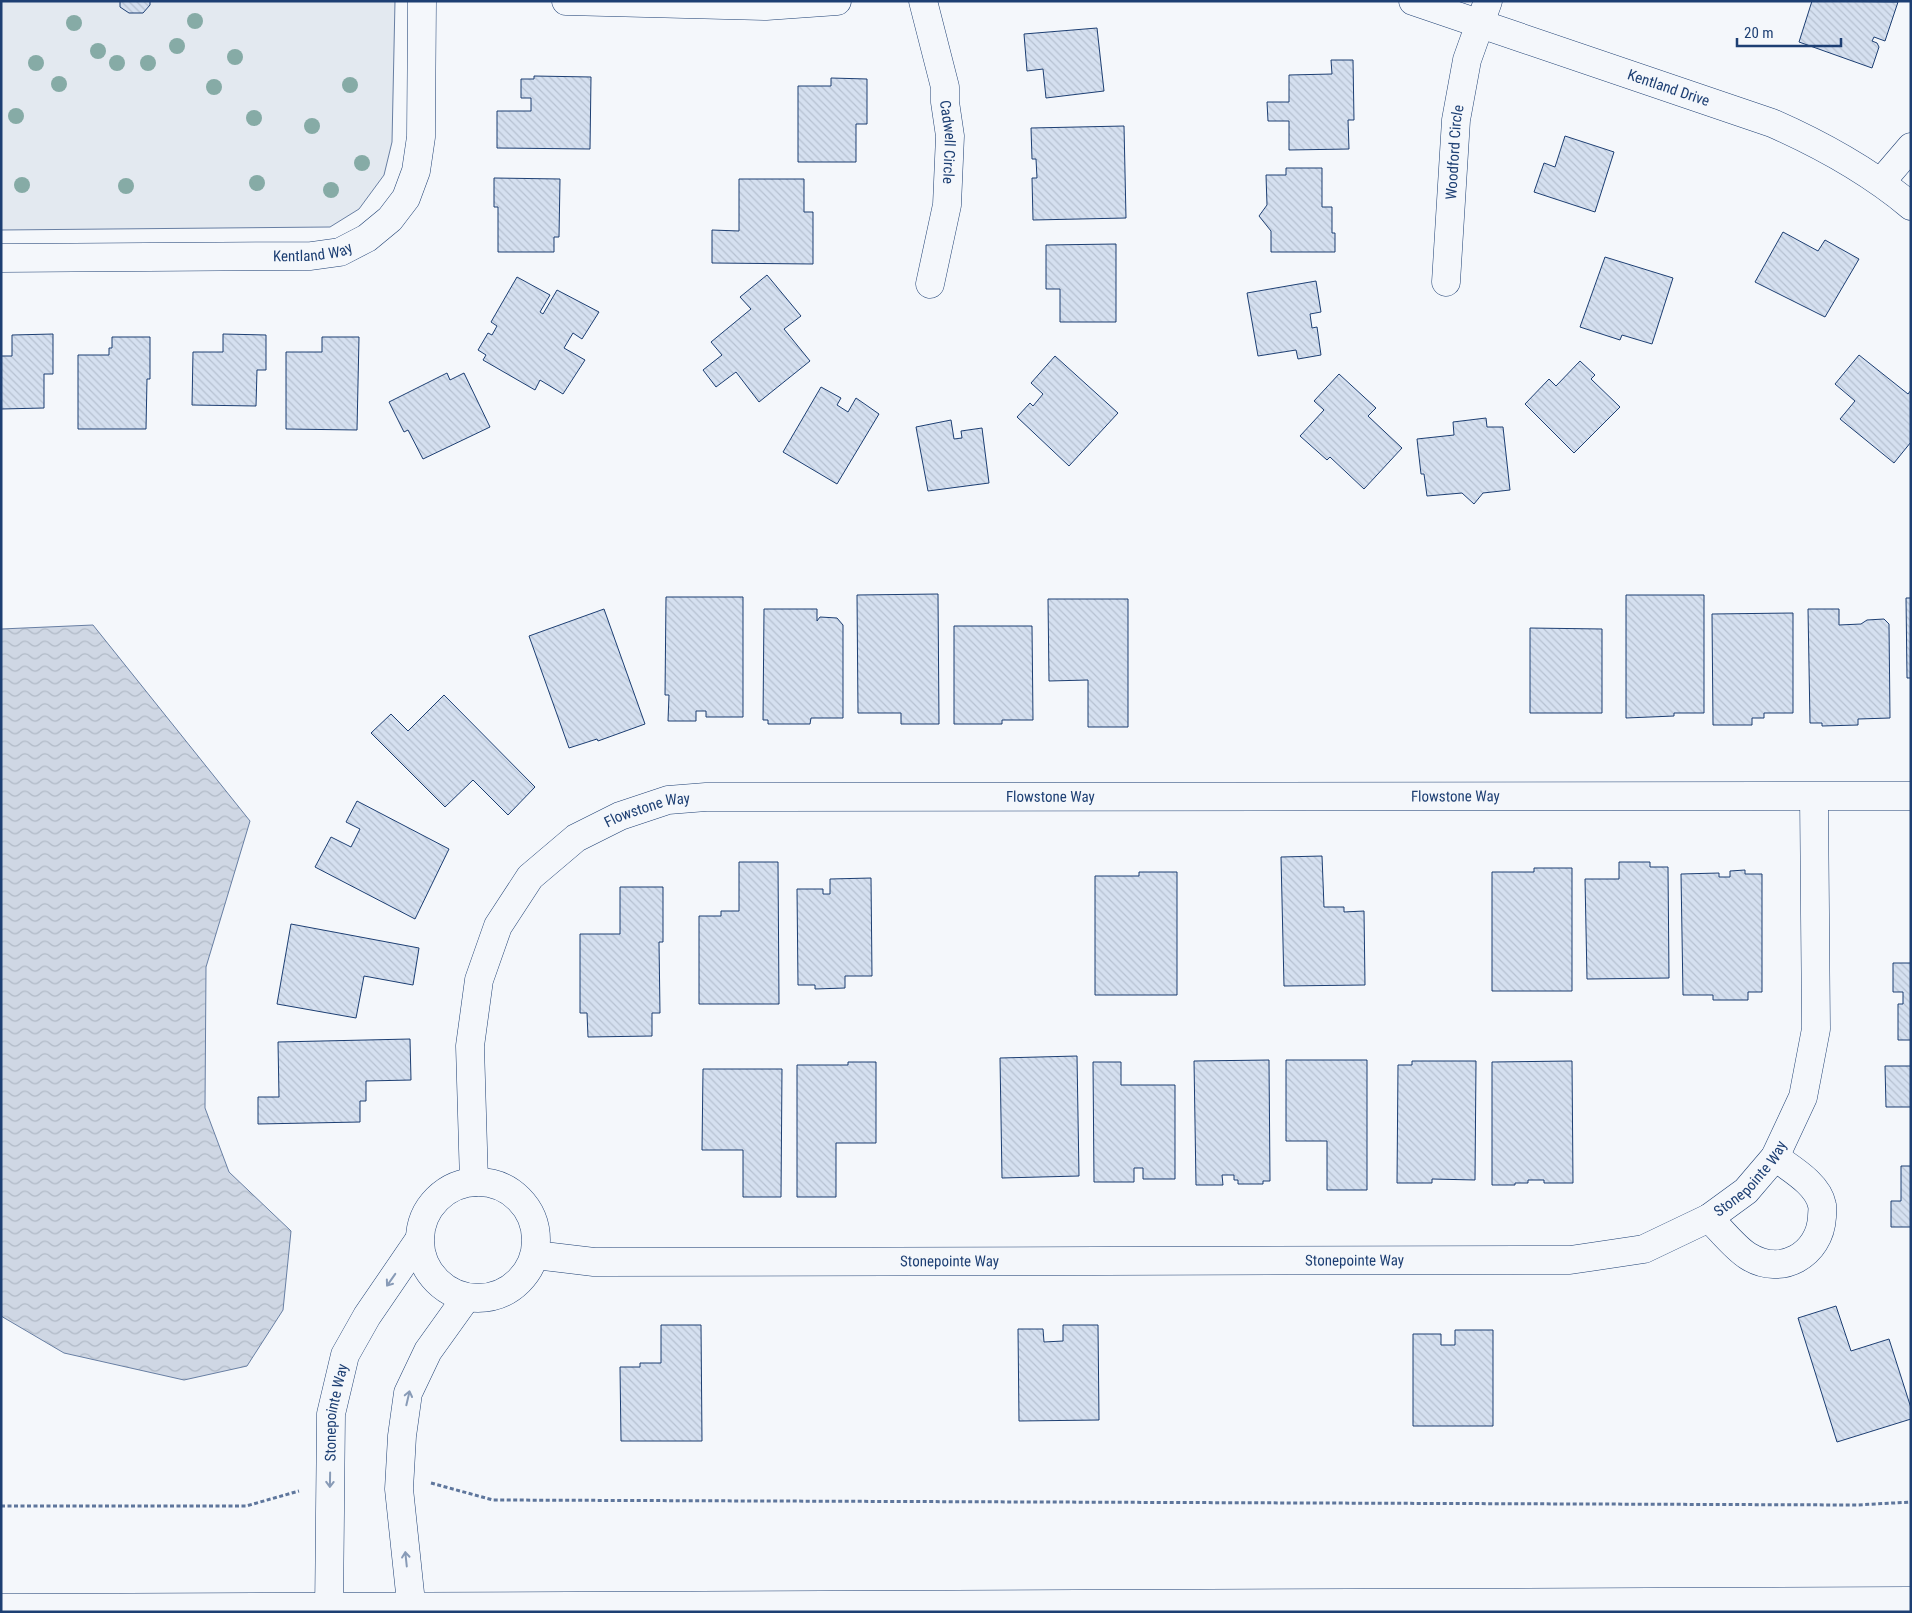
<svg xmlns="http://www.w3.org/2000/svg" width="1912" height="1613" font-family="'Roboto Condensed',sans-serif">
<defs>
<pattern id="water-waves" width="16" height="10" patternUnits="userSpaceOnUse" patternTransform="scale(1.25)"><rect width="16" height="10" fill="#cfd7e4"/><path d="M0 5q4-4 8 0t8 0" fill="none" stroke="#b1bac7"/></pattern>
<pattern id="building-back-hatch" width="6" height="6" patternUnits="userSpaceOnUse" patternTransform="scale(1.25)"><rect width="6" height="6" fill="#d5e0f0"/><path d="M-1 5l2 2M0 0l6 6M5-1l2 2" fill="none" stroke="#b6c1d1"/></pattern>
</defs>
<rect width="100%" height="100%" fill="#f4f7fb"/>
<path fill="#e3e9f0" stroke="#687fa3" d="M1,1h394l-3,141 -8,33 -25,34 -29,18 -329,3z"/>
<path fill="url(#water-waves)" stroke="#687fa3" d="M93,625l157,196 -44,146 -1,141 24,64 62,59 -8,79 -36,56 -63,14 -120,-27 -63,-37v-687z"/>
<path fill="url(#building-back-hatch)" stroke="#1d3f73" d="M120,1h30v4l-7,8h-14l-9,-6z
M1812,1l86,1 -13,39 -11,-4 -2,4 5,2 2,4 -7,21 -73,-26z
M1097,28l7,63 -58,7 -3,-29 -16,2 -3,-37z
M1331,60h22l1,60h-6l1,29 -60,1v-29h-21l-1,-19h22v-27l43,-1z
M534,76l57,1 -1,72 -93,-1v-37h34v-13h-10v-19h13z
M831,78l36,1v45h-11v38h-58v-76h33z
M1124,126l2,92 -93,2 -1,-42h5l-1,-19h-4l-1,-31z
M1565,136l49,16 -19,60 -61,-20 10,-29 11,4z
M1286,168h36v39h10v26h3v19h-64v-21l-12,-15 8,-11 -1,-30h20z
M494,178l66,1 -1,58h-5v15h-56v-45h-4z
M739,179h65v33h9v52l-101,-1v-33l27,1z
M1783,232l35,19 7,-11 34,19 -34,58 -70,-35z
M1116,244v78h-56v-33h-14v-44z
M1605,257l68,21 -21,66 -30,-9 -2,5 -40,-13z
M767,275l34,41 -17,13 26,32 -51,41 -23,-30 -20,15 -13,-17 19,-15 -11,-13 40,-33 -11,-12z
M517,277l33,18 -10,17 3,2 14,-24 42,22 -17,27 -9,-6 -9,15 21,12 -22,34 -23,-14 -5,10 -52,-30 3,-5 -8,-5 10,-17 4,2 5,-9 -6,-4z
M1316,281l5,31 -11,2 2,14 5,-1 4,28 -23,4 -2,-9 -38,6 -11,-63z
M53,334v40h-9v34l-43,1v-53h11v-21z
M223,334l43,1v35h-9l-1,36 -64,-1 1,-53h30z
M112,337h38v42h-3l-1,50h-68v-74h31v-7h3z
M322,337h37l-2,93 -71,-1v-77h36z
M1859,355l49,39 3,-4v52l-17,21 -54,-44 15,-18 -20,-17z
M1055,356l63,57 -49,53 -52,-49 13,-14 3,3 10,-12 -12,-11z
M1580,361l15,14 -4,4 29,28 -46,46 -49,-49 24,-25 7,7z
M447,373l3,7 14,-7 26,54 -67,32 -15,-29 -4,2 -15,-30z
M1339,374l37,34 -8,8 34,32 -38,41 -34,-32 -3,3 -27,-24 24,-26 -10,-9z
M821,387l20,11 -4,7 11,7 8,-14 23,16 -42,70 -54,-32z
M1486,418l1,9h16l7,63 -27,3 -9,11 -12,-11 -35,3 -3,-22h-3l-4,-35 37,-4 -1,-13z
M951,420l3,19 8,-1 -1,-7 21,-3 7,55 -61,8 -12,-64z
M938,594l1,130h-38v-11h-43l-1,-118z
M1626,595h78v118h-30v3l-48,2z
M666,597h77v120h-37v-6h-10v10h-28l1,-26h-4z
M1906,598h5v80h-4z
M1048,599h80v128h-40v-47l-39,1z
M604,609l41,115 -47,17 -1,-2 -28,9 -40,-112z
M764,609h53v12l3,-4 17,1 6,7v93h-32l-1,6h-42v-4h-5z
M1808,609h31v16l22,-1 6,-4 17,-1 5,5 1,94 -32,1v6l-36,1v-3h-12z
M1793,613v100h-29v5h-12v7h-39l-1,-111z
M954,626h78l1,94h-31v4h-48z
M1530,628l72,1v84h-72z
M444,695l91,92 -27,28 -35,-35 -28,27 -74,-74 20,-19 17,17z
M357,801l92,48 -34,70 -100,-52 16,-30 20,10 9,-18 -14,-7z
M1322,856l2,51h20v5l20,-1 1,74 -81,1 -3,-129z
M739,862h39l1,142h-80v-88h22v-5h18z
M1619,862h31v5h18l1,111 -82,1 -2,-100h34z
M1534,868h38v123h-80v-119h42z
M1745,870v4h17v118h-14v8h-35v-5h-30l-2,-121 38,-1v4h11v-6z
M1139,872h38v123h-82v-119h44z
M871,878l1,98h-27v12l-30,1v-4h-17l-1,-96h26v5h7v-15z
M620,887h43v55h-4l1,71h-8v23l-64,1 -1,-24h-7v-79h40z
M291,924l128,24 -6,37 -49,-9 -8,42 -79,-14z
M1893,963h18v77h-13v-36h5v-12h-10z
M410,1039l1,41 -45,1v20h-6v21l-102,2v-27h21l-1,-55z
M1077,1056l2,120 -77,2 -2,-120z
M1269,1060l1,121h-7v3h-25v-4h-4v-5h-12l1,10h-27l-2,-124z
M1286,1060h81v130h-40v-49h-41z
M1412,1061h64l-1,119 -43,-1v4h-35l1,-118h14z
M1572,1061l1,122h-29v-3h-16v3h-13v2h-23v-123z
M848,1062h28v81h-40v54h-39v-132h51z
M1093,1062h28v23h54v94h-32v-11h-9v14h-40z
M1885,1066h26v41h-25z
M703,1069h79l-1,128h-38v-47h-41z
M1901,1166h10v61h-20v-26h10z
M1836,1306l15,45 38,-12 22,69v11l-74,23 -39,-124z
M661,1325h40l1,116h-81l-1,-74h20v-4h21z
M1063,1325h35l1,95 -80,1 -1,-92h25l1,13 19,-1z
M1455,1330h38v96h-80v-92h28v11h14z"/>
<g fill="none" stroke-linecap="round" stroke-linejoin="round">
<defs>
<g id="minor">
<path d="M566,1l200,5 71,-5"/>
<path id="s1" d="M923,1l22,86v15l5,34 -3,69 -17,79"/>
<path id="s2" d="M1413,1l359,122c50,22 97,48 139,83"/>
<path d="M1881,182l30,-35"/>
<path id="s3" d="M1,258l310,-2 29,-4 27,-14 23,-19 16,-21 10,-27 5,-34 1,-136"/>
<path id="s4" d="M1446,282l10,-162 11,-60 21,-59"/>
<circle cx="478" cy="1240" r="58"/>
<path id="s5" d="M474,1182l-4,-136 9,-66 19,-54 32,-49 46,-39 44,-22 48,-16 38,-3 1205,-1"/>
<path d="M1709,1218c11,11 27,31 39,38 33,21 72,-1 74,-39 0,-4 1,-9 0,-12 -4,-21 -31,-36 -47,-48"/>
<path id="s6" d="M535,1255l59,7 976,-2 74,-11 65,-31 37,-27 29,-34 28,-60 13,-68 -2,-232"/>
<path id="s7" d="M329,1612l2,-198 14,-59 22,-39 52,-76"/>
<path d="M412,1612l-13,-123 3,-53 6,-43 20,-42 38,-53"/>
</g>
<path id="tertiary" d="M1,1608l1910,-7"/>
</defs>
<use href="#minor" stroke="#1d3f73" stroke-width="29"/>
<use href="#tertiary" stroke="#1d3f73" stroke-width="29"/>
<path stroke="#5e769c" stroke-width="3" stroke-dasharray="4 2.5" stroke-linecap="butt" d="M431,1483l62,17 1364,5 54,-3
M1,1506h245l53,-15"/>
<use href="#minor" stroke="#f4f7fb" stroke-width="28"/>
<use href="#tertiary" stroke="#f4f7fb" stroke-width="28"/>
</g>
<g fill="#86aba6">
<circle cx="195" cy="21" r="8"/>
<circle cx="74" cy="23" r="8"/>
<circle cx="177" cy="46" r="8"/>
<circle cx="98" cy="51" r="8"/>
<circle cx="235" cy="57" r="8"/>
<circle cx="36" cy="63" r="8"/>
<circle cx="117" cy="63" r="8"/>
<circle cx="148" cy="63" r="8"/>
<circle cx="59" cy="84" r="8"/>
<circle cx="350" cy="85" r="8"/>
<circle cx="214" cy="87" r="8"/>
<circle cx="16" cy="116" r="8"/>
<circle cx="254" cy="118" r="8"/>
<circle cx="312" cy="126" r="8"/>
<circle cx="362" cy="163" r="8"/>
<circle cx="257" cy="183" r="8"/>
<circle cx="22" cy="185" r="8"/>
<circle cx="126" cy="186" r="8"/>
<circle cx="331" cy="190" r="8"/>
</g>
<defs><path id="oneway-shaft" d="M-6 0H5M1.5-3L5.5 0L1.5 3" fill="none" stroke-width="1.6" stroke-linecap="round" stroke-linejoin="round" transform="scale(1.25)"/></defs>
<g stroke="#889bb7">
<use href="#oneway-shaft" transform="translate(391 1280) rotate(125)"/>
<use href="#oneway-shaft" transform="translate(408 1398) rotate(-77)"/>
<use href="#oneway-shaft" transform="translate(330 1480) rotate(91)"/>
<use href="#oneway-shaft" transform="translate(406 1559) rotate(-96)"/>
</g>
<g text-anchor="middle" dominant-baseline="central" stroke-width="4" stroke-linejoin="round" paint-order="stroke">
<g font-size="15" fill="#1d3f73" stroke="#f4f7fb">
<text stroke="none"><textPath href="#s2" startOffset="270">Kentland Drive</textPath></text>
<text stroke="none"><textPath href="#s1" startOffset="144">Cadwell Circle</textPath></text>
<text stroke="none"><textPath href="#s4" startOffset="130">Woodford Circle</textPath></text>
<text stroke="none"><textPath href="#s3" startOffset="312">Kentland Way</textPath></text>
<text stroke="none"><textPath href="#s5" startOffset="861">Flowstone Way</textPath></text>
<text stroke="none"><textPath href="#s5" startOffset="1266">Flowstone Way</textPath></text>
<text stroke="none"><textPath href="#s5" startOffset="456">Flowstone Way</textPath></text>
<text stroke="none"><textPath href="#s6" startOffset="1240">Stonepointe Way</textPath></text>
<text stroke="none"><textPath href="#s6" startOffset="415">Stonepointe Way</textPath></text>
<text stroke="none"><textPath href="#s6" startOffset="820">Stonepointe Way</textPath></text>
<text stroke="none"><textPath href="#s7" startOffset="200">Stonepointe Way</textPath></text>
</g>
</g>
<rect width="1912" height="1613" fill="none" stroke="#1d3f73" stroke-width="5"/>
<path d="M1737 38v8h104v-8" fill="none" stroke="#1d3f73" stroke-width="2.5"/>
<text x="1744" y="38" font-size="15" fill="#1d3f73" stroke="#f4f7fb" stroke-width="4" paint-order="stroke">20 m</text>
</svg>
